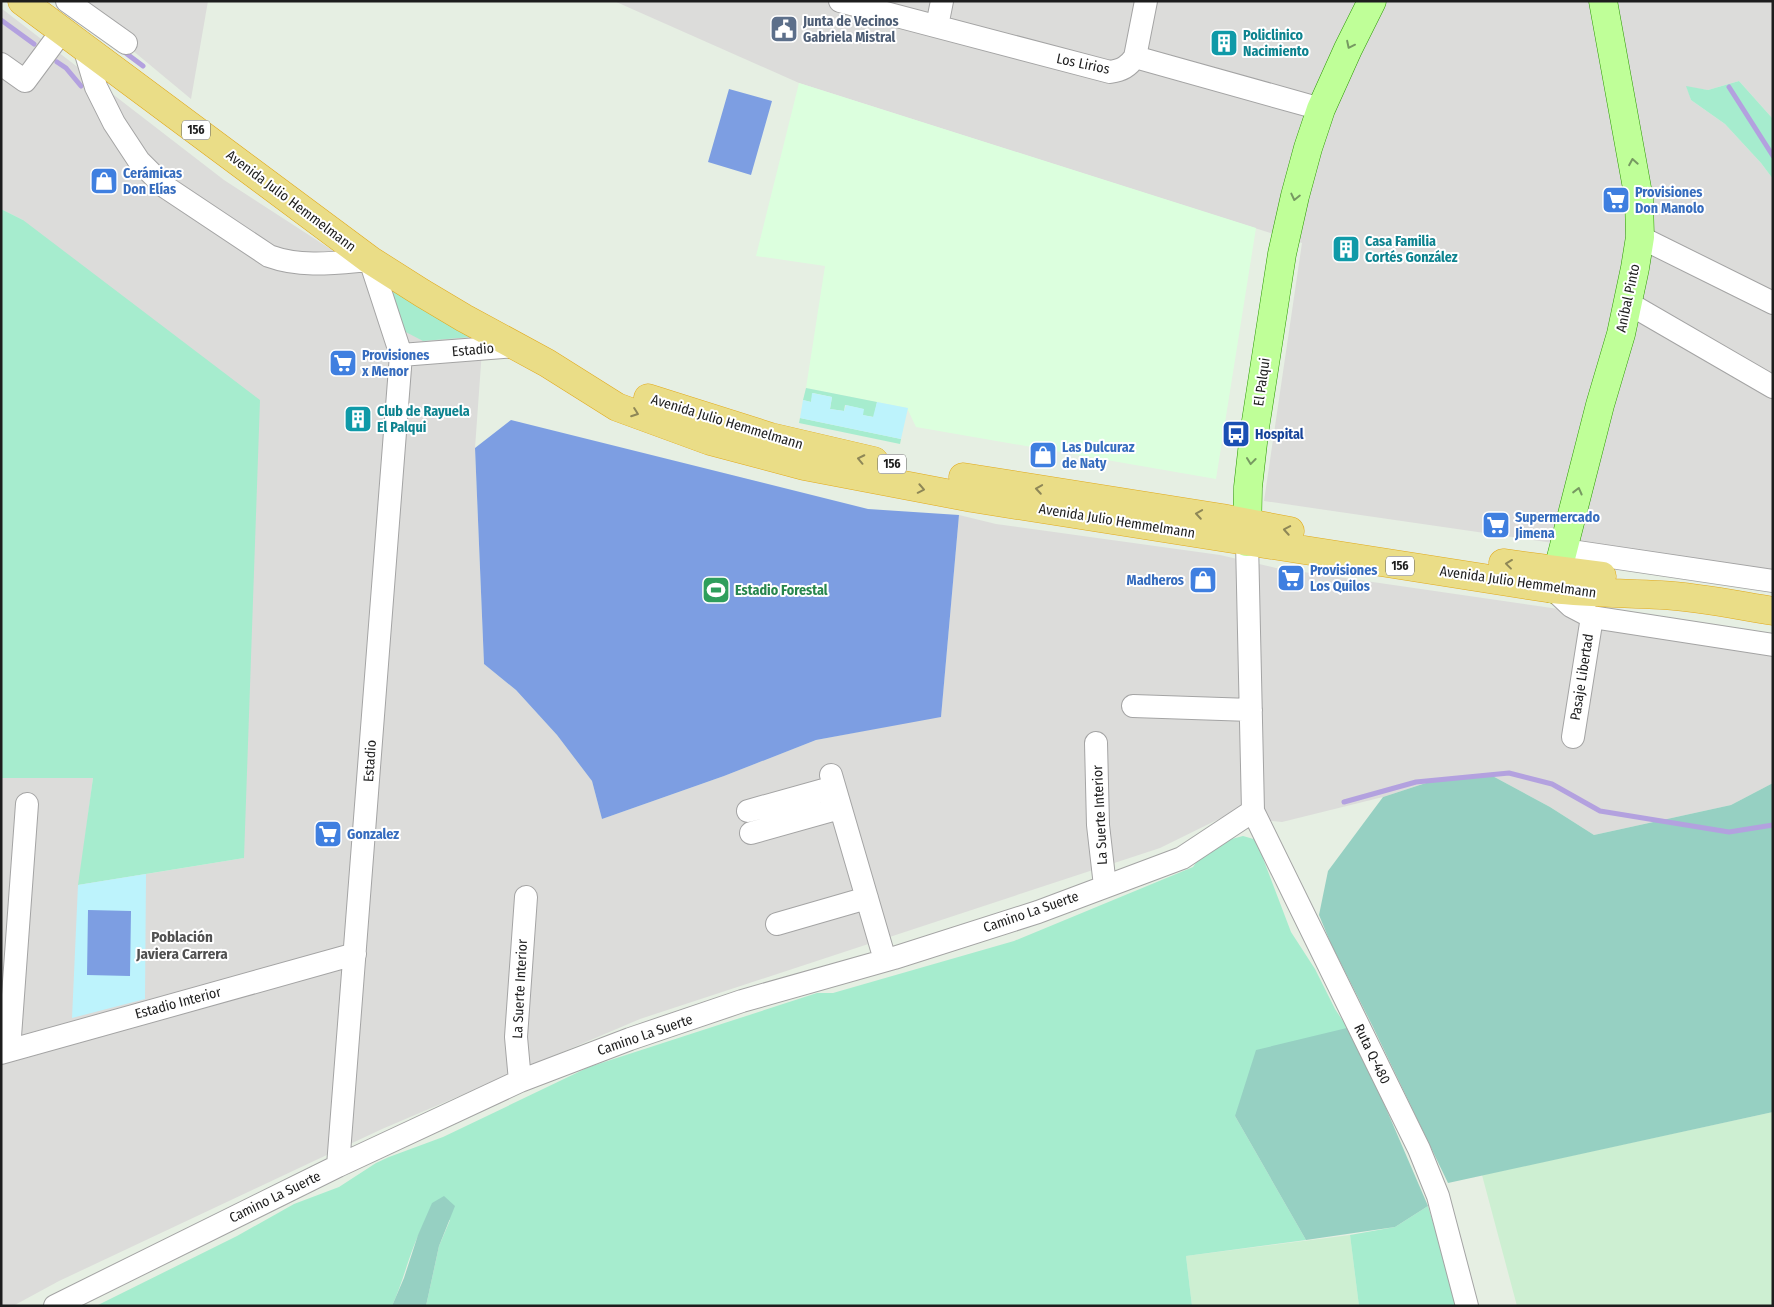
<svg xmlns="http://www.w3.org/2000/svg" width="1774" height="1307" font-family="'Fira Sans Condensed',sans-serif">
<rect width="100%" height="100%" fill="#e6efe3"/>
<path fill="#dcdcda" d="M73,1h135l-17,98z
M614,1h1159v118l-34,-38 -31,9 -21,-3 4,13 34,24 36,39 12,16v396l-509,-74 38,-258 -503,-160z
M1,8l223,172 159,103 100,53 -8,112 9,216 32,26 41,45 35,46 10,38 122,-43 92,-36 125,-24 18,-201 37,9 224,31 56,13 497,72v143l-42,22 -137,30 -44,-28 -63,-34 -58,9 -46,15 -101,25 -57,-6 -65,32 -520,171 -258,110 -323,152 -46,25h-12v-528h92l-14,107 165,-27 -221,-638 -22,-11z"/>
<path fill="#dcffde" d="M799,83l457,145 -40,251 -300,-52 -9,-19 -101,-20 19,-122 -69,-10z"/>
<path fill="#cdefd2" d="M1773,1112v194h-256l-35,-131z
M1350,1235l9,71h-167l-6,-50z"/>
<path fill="#a6ecce" d="M1739,81l34,38v60l-12,-16 -36,-39 -34,-24 -5,-14 22,4z
M1,209l22,11 237,180 -16,458 -166,27 15,-107h-92z
M383,283l100,53 -60,5 -23,-12z
M806,388l71,14 -3,15 -12,-2 1,-6 -18,-4 -1,6 -14,-2 2,-12 -19,-4 -2,9 -8,-2z
M800,418l101,21 -1,5 -101,-21z
M1243,836l14,4 7,21 27,71 24,37 20,40 8,12 8,6 -116,89 71,124 -120,16 6,50h-766l13,-60 11,-26 -25,2c-15,26 -20,56 -33,84h-296l141,-70 57,-32 45,-17 37,-24 13,-6 54,-20 146,-70 228,-74h16l181,-52 179,-74 9,-13 26,-14z
M1428,1206l30,100h-99l-9,-71 45,-8z"/>
<path fill="#96d0c2" d="M1487,773l63,34 44,28 137,-30 42,-22v329l-325,71 -76,-158 -41,-81 -12,-29 9,-44 55,-74 46,-15z
M1351,1027l77,179 -33,21 -89,13 -71,-124 21,-66z
M444,1196l11,10 -16,40 -13,60h-34l12,-28 14,-43 14,-32z"/>
<path fill="#bdf3fc" d="M812,393l20,4 -2,12 14,2 2,-6 18,4 -1,6 10,2 4,-15 31,6 -7,31 -101,-21 3,-18 8,2z
M146,874l-1,125 -73,19 6,-133z"/>
<path fill="#7d9ee2" d="M729,89l43,12 -21,74 -43,-13z
M511,420l357,89 91,6 -18,202 -125,23 -92,36 -122,43 -10,-38 -35,-46 -41,-45 -32,-26 -9,-216z
M88,910l43,1 -1,65 -43,-1z"/>
<g fill="none" stroke-linecap="round" stroke-linejoin="round">
<path stroke="#b3a1df" stroke-width="5" d="M1,20l33,24
M123,51l20,15
M57,62l9,6 15,18
M1729,87l44,69
M1344,802l72,-20 93,-9 43,11 48,27 129,21 44,-7"/>
<defs>
<path id="minor" d="M67,1l59,42
M840,1l270,71c12,-2 18,-5 25,-15l11,-56
M937,26l5,-25
M84,47l12,40 18,36 25,38 25,25 105,70c33,12 66,7 101,4l31,95 -63,811
M1135,57l186,52
M1,64l24,17 37,-50
M1640,237l133,66
M1628,303l145,84
M401,355l115,-9
M1247,542l6,269 166,338 19,47 29,110
M1564,550l209,31
M1553,589l18,17 21,11 181,28
M1133,706l118,4
M1573,737l19,-120
M1096,743l2,82 7,61
M831,775l54,185
M748,811l86,-24
M751,833l89,-25
M777,924l90,-26
M9,1050l18,-246
M1,1053l354,-99
M520,1081l-4,-44 10,-140
M55,1306l283,-140 182,-85 110,-42 112,-38 152,-43 144,-46 144,-54 71,-47"/>
<path id="major" d="M1247,542l1,-55 6,-53 28,-180 13,-58 13,-48 13,-39 27,-60 24,-48
M1553,589l47,-184 21,-71 14,-66 5,-31 -1,-38 -36,-198"/>
<path id="highway" d="M22,1l348,259 52,33 42,25 83,45 70,44 93,34 94,25 168,32 581,91c36,4 72,4 108,6 38,2 75,10 112,16
M648,398l123,39 103,24
M963,477l259,41 68,13
M1503,563l99,13"/>
</defs>
<use href="#minor" stroke="#a4a4a4" stroke-width="24"/>
<use href="#major" stroke="#299700" stroke-width="29"/>
<use href="#highway" stroke="#e1a91c" stroke-width="29"/>
<use href="#minor" stroke="#fff" stroke-width="22"/>
<use href="#major" stroke="#bfff98" stroke-width="28"/>
<use href="#highway" stroke="#eadd87" stroke-width="28"/>
</g>
<defs><path id="oneway-chevron" d="M-2-3.5L2.5 0L-2 3.5" fill="none" stroke-width="1.6" stroke-linecap="round" stroke-linejoin="round" transform="scale(1.25)"/></defs>
<g stroke="#769961">
<use href="#oneway-chevron" transform="translate(1350 45) rotate(116)"/>
<use href="#oneway-chevron" transform="translate(1633 162) rotate(-100)"/>
<use href="#oneway-chevron" transform="translate(1295 197) rotate(103)"/>
<use href="#oneway-chevron" transform="translate(1251 461) rotate(97)"/>
<use href="#oneway-chevron" transform="translate(1578 491) rotate(-76)"/>
</g>
<g stroke="#8e8757">
<use href="#oneway-chevron" transform="translate(635 413) rotate(20)"/>
<use href="#oneway-chevron" transform="translate(861 459) rotate(-168)"/>
<use href="#oneway-chevron" transform="translate(921 489) rotate(11)"/>
<use href="#oneway-chevron" transform="translate(1039 489) rotate(-171)"/>
<use href="#oneway-chevron" transform="translate(1199 514) rotate(-171)"/>
<use href="#oneway-chevron" transform="translate(1287 530) rotate(-170)"/>
<use href="#oneway-chevron" transform="translate(1509 564) rotate(-173)"/>
</g>
<defs>
<symbol id="civic-square" viewBox="-11 -11 22 22"><rect x="-9" y="-9" width="18" height="18" rx="4" fill="#5c6f8a" stroke="#fff"/><path d="M-.6-6.5H3V-4.5H.6V-3L4-1V1h2V6H-6V1h2V-1L-.6-3ZM-1.2 2.5V6h2.4V2.5Z" fill="#fff"/></symbol>
<symbol id="building-square" viewBox="-11 -11 22 22"><rect x="-9" y="-9" width="18" height="18" rx="4" fill="#0f9aa8" stroke="#fff"/><path d="M-4-6H4V6H1V3H-1V6H-4ZM-2.5-4.3h1.7v1.8h-1.7ZM.8-4.3h1.7v1.8H.8ZM-2.5-1h1.7V.8h-1.7ZM.8-1h1.7V.8H.8Z" fill="#fff"/></symbol>
<symbol id="shop-square" viewBox="-11 -11 22 22"><rect x="-9" y="-9" width="18" height="18" rx="4" fill="#3f7fe0" stroke="#fff"/><path d="M-5-2.5h2.3a2.7 3.5 0 0 1 5.4 0H5L5.5 6h-11ZM-1.5-2.5h3a1.5 2.3 0 0 0-3 0Z" fill="#fff"/></symbol>
<symbol id="supermarket-square" viewBox="-11 -11 22 22"><rect x="-9" y="-9" width="18" height="18" rx="4" fill="#3f7fe0" stroke="#fff"/><path d="M-6-5.5h2.5l.6 2H6L4.5 2H-2.5L-4.4-4H-6ZM-1.5 3.2a1.3 1.3 0 1 0 .1 0ZM3 3.2a1.3 1.3 0 1 0 .1 0Z" fill="#fff"/></symbol>
<symbol id="bus-square" viewBox="-11 -11 22 22"><rect x="-9" y="-9" width="18" height="18" rx="4" fill="#1a4fb4" stroke="#fff"/><path d="M-5-6H5V4H4V6H2V4H-2V6H-4V4H-5ZM-3.5-4V0h7V-4ZM-3.5 1.2v1.5H-2V1.2ZM2 1.2v1.5H3.5V1.2Z" fill="#fff"/></symbol>
<symbol id="stadium-square" viewBox="-11 -11 22 22"><rect x="-9" y="-9" width="18" height="18" rx="4" fill="#2e9e5b" stroke="#fff"/><path d="M0-5a6.5 5 0 1 0 0 10a6.5 5 0 1 0 0-10ZM-3.5-1.8h7v3.6h-7Z" fill="#fff"/></symbol>
</defs>
<g fill-rule="evenodd">
<use href="#civic-square" x="768" y="13" width="32" height="32"/>
<use href="#building-square" x="1208" y="27" width="32" height="32"/>
<use href="#shop-square" x="88" y="165" width="32" height="32"/>
<use href="#supermarket-square" x="1600" y="184" width="32" height="32"/>
<use href="#building-square" x="1330" y="233" width="32" height="32"/>
<use href="#supermarket-square" x="327" y="347" width="32" height="32"/>
<use href="#building-square" x="342" y="403" width="32" height="32"/>
<use href="#bus-square" x="1220" y="418" width="32" height="32"/>
<use href="#shop-square" x="1027" y="439" width="32" height="32"/>
<use href="#supermarket-square" x="1480" y="509" width="32" height="32"/>
<use href="#supermarket-square" x="1275" y="562" width="32" height="32"/>
<use href="#shop-square" x="1187" y="564" width="32" height="32"/>
<use href="#stadium-square" x="700" y="574" width="32" height="32"/>
<use href="#supermarket-square" x="312" y="818" width="32" height="32"/>
</g>
<g text-anchor="middle" dominant-baseline="central" stroke-width="4" stroke-linejoin="round" paint-order="stroke">
<g fill="#fff" stroke="#616161" stroke-width="1">
<rect x="182" y="120.5" width="28" height="19" rx="4"/>
<rect x="878" y="454.5" width="28" height="19" rx="4"/>
<rect x="1386" y="556.5" width="28" height="19" rx="4"/>
</g>
<g font-size="12" font-weight="bold" fill="#1d1d1d">
<text x="196" y="130">156</text>
<text x="892" y="464">156</text>
<text x="1400" y="566">156</text>
</g>
<g font-size="14" font-weight="bold" fill="#4e5e75" stroke="#fff" text-anchor="start">
<text x="803" y="21">Junta de Vecinos<tspan x="803" dy="16">Gabriela Mistral</tspan></text>
</g>
<g font-size="14" font-weight="bold" fill="#0d838f" stroke="#fff" text-anchor="start">
<text x="1243" y="35">Policlinico<tspan x="1243" dy="16">Nacimiento</tspan></text>
<text x="1365" y="241">Casa Familia<tspan x="1365" dy="16">Cortés González</tspan></text>
<text x="377" y="411">Club de Rayuela<tspan x="377" dy="16">El Palqui</tspan></text>
</g>
<g font-size="14" fill="#1d1d1d" stroke="#fff">
<text transform="translate(1083 64) rotate(12)">Los Lirios</text>
<text transform="translate(291 201) rotate(37)">Avenida Julio Hemmelmann</text>
<text transform="translate(1628 298) rotate(-78)">Aníbal Pinto</text>
<text transform="translate(473 350) rotate(-5)">Estadio</text>
<text transform="translate(1262 382) rotate(-82)">El Palqui</text>
<text transform="translate(727 422) rotate(17)">Avenida Julio Hemmelmann</text>
<text transform="translate(1117 521) rotate(9)">Avenida Julio Hemmelmann</text>
<text transform="translate(1518 582) rotate(8)">Avenida Julio Hemmelmann</text>
<text transform="translate(1582 677) rotate(-81)">Pasaje Libertad</text>
<text transform="translate(370 761) rotate(-86)">Estadio</text>
<text transform="translate(1100 815) rotate(-93)">La Suerte Interior</text>
<text transform="translate(1031 912) rotate(-19)">Camino La Suerte</text>
<text transform="translate(520 989) rotate(-87)">La Suerte Interior</text>
<text transform="translate(178 1003) rotate(-15)">Estadio Interior</text>
<text transform="translate(645 1035) rotate(-19)">Camino La Suerte</text>
<text transform="translate(1372 1054) rotate(64)">Ruta Q-480</text>
<text transform="translate(275 1197) rotate(-26)">Camino La Suerte</text>
</g>
<g font-size="14" font-weight="bold" fill="#366cbe" stroke="#fff" text-anchor="start">
<text x="123" y="173">Cerámicas<tspan x="123" dy="16">Don Elías</tspan></text>
<text x="1635" y="192">Provisiones<tspan x="1635" dy="16">Don Manolo</tspan></text>
<text x="362" y="355">Provisiones<tspan x="362" dy="16">x Menor</tspan></text>
<text x="1062" y="447">Las Dulcuraz<tspan x="1062" dy="16">de Naty</tspan></text>
<text x="1515" y="517">Supermercado<tspan x="1515" dy="16">Jimena</tspan></text>
<text x="1310" y="570">Provisiones<tspan x="1310" dy="16">Los Quilos</tspan></text>
<text x="1184" y="580" text-anchor="end">Madheros</text>
<text x="347" y="834">Gonzalez</text>
</g>
<g font-size="14" font-weight="bold" fill="#164399" stroke="#fff" text-anchor="start">
<text x="1255" y="434">Hospital</text>
</g>
<g font-size="14" font-weight="bold" fill="#27864d" stroke="#fff" text-anchor="start">
<text x="735" y="590">Estadio Forestal</text>
</g>
<g font-size="15" font-weight="bold" fill="#505050" stroke="#fff">
<text x="182" y="937">Población<tspan x="182" dy="17">Javiera Carrera</tspan></text>
</g>
</g>
<rect width="1774" height="1307" fill="none" stroke="#1d1d1d" stroke-width="5"/>
</svg>
